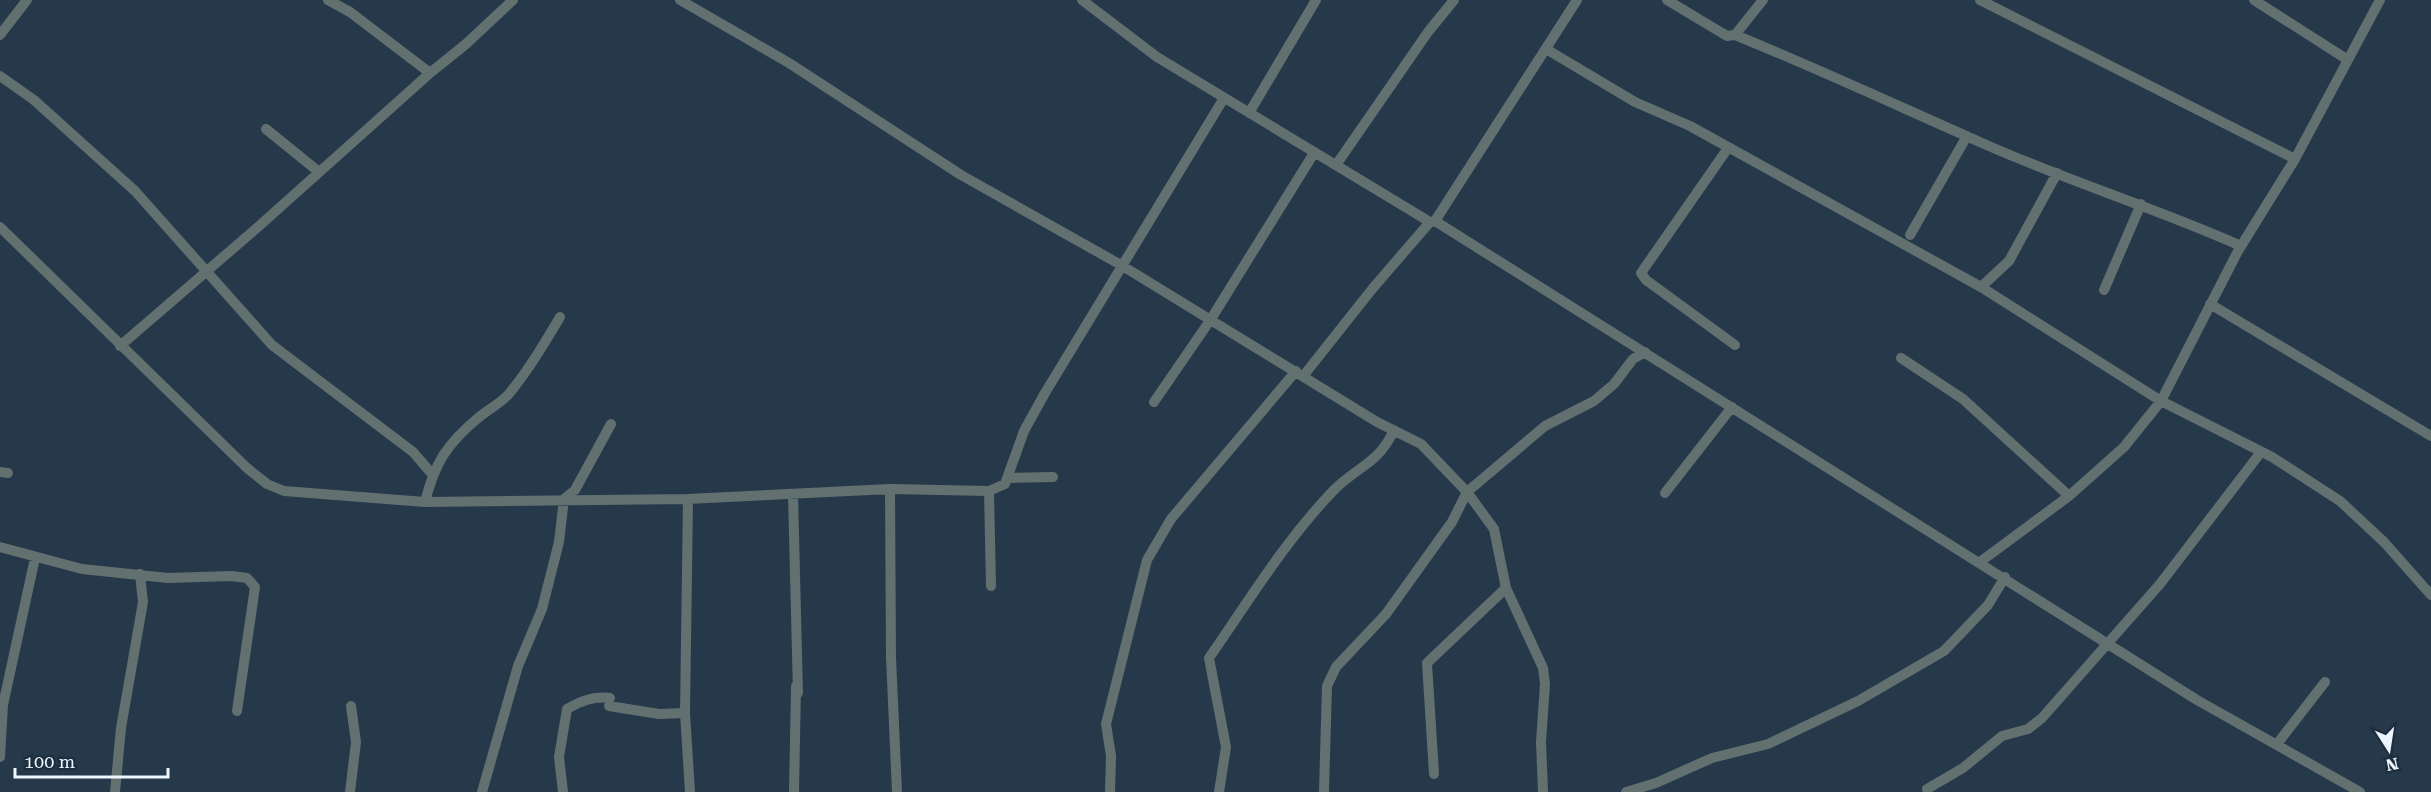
<svg xmlns="http://www.w3.org/2000/svg" width="2431" height="792" font-family="'Roboto Serif',serif">
<rect width="100%" height="100%" fill="#26394a"/>
<g fill="none" stroke-linecap="round" stroke-linejoin="round">
<path stroke="#627070" stroke-width="10" d="M328,0l22,12 80,61 36,-29 47,-44
M680,0l109,63 172,112 160,90 256,157 44,22 46,48 27,37 12,59 37,80 2,16 -4,58 2,50
M1082,0l75,57 273,165 5,-1 142,-221
M1667,0l60,36 8,-1 28,-35
M1980,0l315,159
M2254,0l94,60
M0,35l27,-35
M1735,35c84,34 165,72 247,108 85,38 174,65 259,103
M1546,49l89,53 55,24 291,161 180,114 111,56 68,44 44,41 47,53
M0,76l34,24 101,91 137,154 141,107 19,22
M1249,113l67,-113
M266,129l53,43
M1728,148l-87,125 5,7 89,65
M1336,165l92,-133 26,-32
M1435,221l762,479 163,92
M0,227l247,241 20,16 17,7 141,11 263,-3 202,-10 99,2 16,-7 19,-53 21,-38 179,-295
M1910,235l57,-99
M1981,287l28,-26 48,-88
M2104,290l37,-86
M2210,304l221,132
M120,346l138,-119 172,-154
M1901,358l62,41 106,97
M1304,375l69,-87 57,-66
M1154,402l57,-83 103,-166
M0,472l8,1
M1009,478l44,-1
M890,489l1,168 6,135
M989,491l2,95
M1665,493l67,-86
M793,495l5,198
M688,499l-3,214 5,79
M425,502c10,-40 22,-58 53,-84 10,-8 21,-14 30,-23 20,-24 36,-51 52,-78
M0,547l82,22 86,9 63,-2 16,2 8,9 -18,124
M1980,562l89,-66 55,-49 37,-46 77,-150 57,-92 85,-159
M609,706l50,8 26,-1
M2277,744l48,-62
M0,757l3,-52 32,-147
M1434,774l-7,-111 79,-75
M1927,789l36,-21 39,-32 26,-7 14,-11 118,-134 101,-132
M115,792l6,-64 22,-126 -3,-28
M350,792l6,-50 -5,-36
M482,792l36,-126 24,-57 17,-67 5,-43 11,-9 36,-66
M563,792l-4,-35 8,-48c14,-8 26,-13 43,-11
M794,792l2,-106
M1110,792l1,-36 -5,-32 41,-164 24,-41 125,-148
M1219,792l7,-45 -17,-89c39,-56 76,-117 124,-167 24,-25 45,-26 61,-61
M1324,792l3,-106 9,-19 50,-53 66,-92 15,-30 78,-66 49,-25 20,-17 19,-25 12,-7
M1626,792l30,-9 56,-25 56,-14 90,-43 86,-50 44,-46 17,-28"/>
</g>
<g transform="translate(2389 750) rotate(168)" stroke="#1d2e3f" stroke-width="4.5" paint-order="stroke">
<path d="M0-4.5L10 22L0 15L-10 22Z" fill="#edf6ff"/>
<text y="-9" font-size="16" font-weight="bold" text-anchor="middle" fill="#edf6ff">N</text>
</g>
<path d="M15 768v9h153v-9" fill="none" stroke="#edf6ff" stroke-width="3"/>
<text x="24" y="768" font-size="18" fill="#edf6ff" stroke="#1d2e3f" stroke-width="4.5" paint-order="stroke">100 m</text>
</svg>
